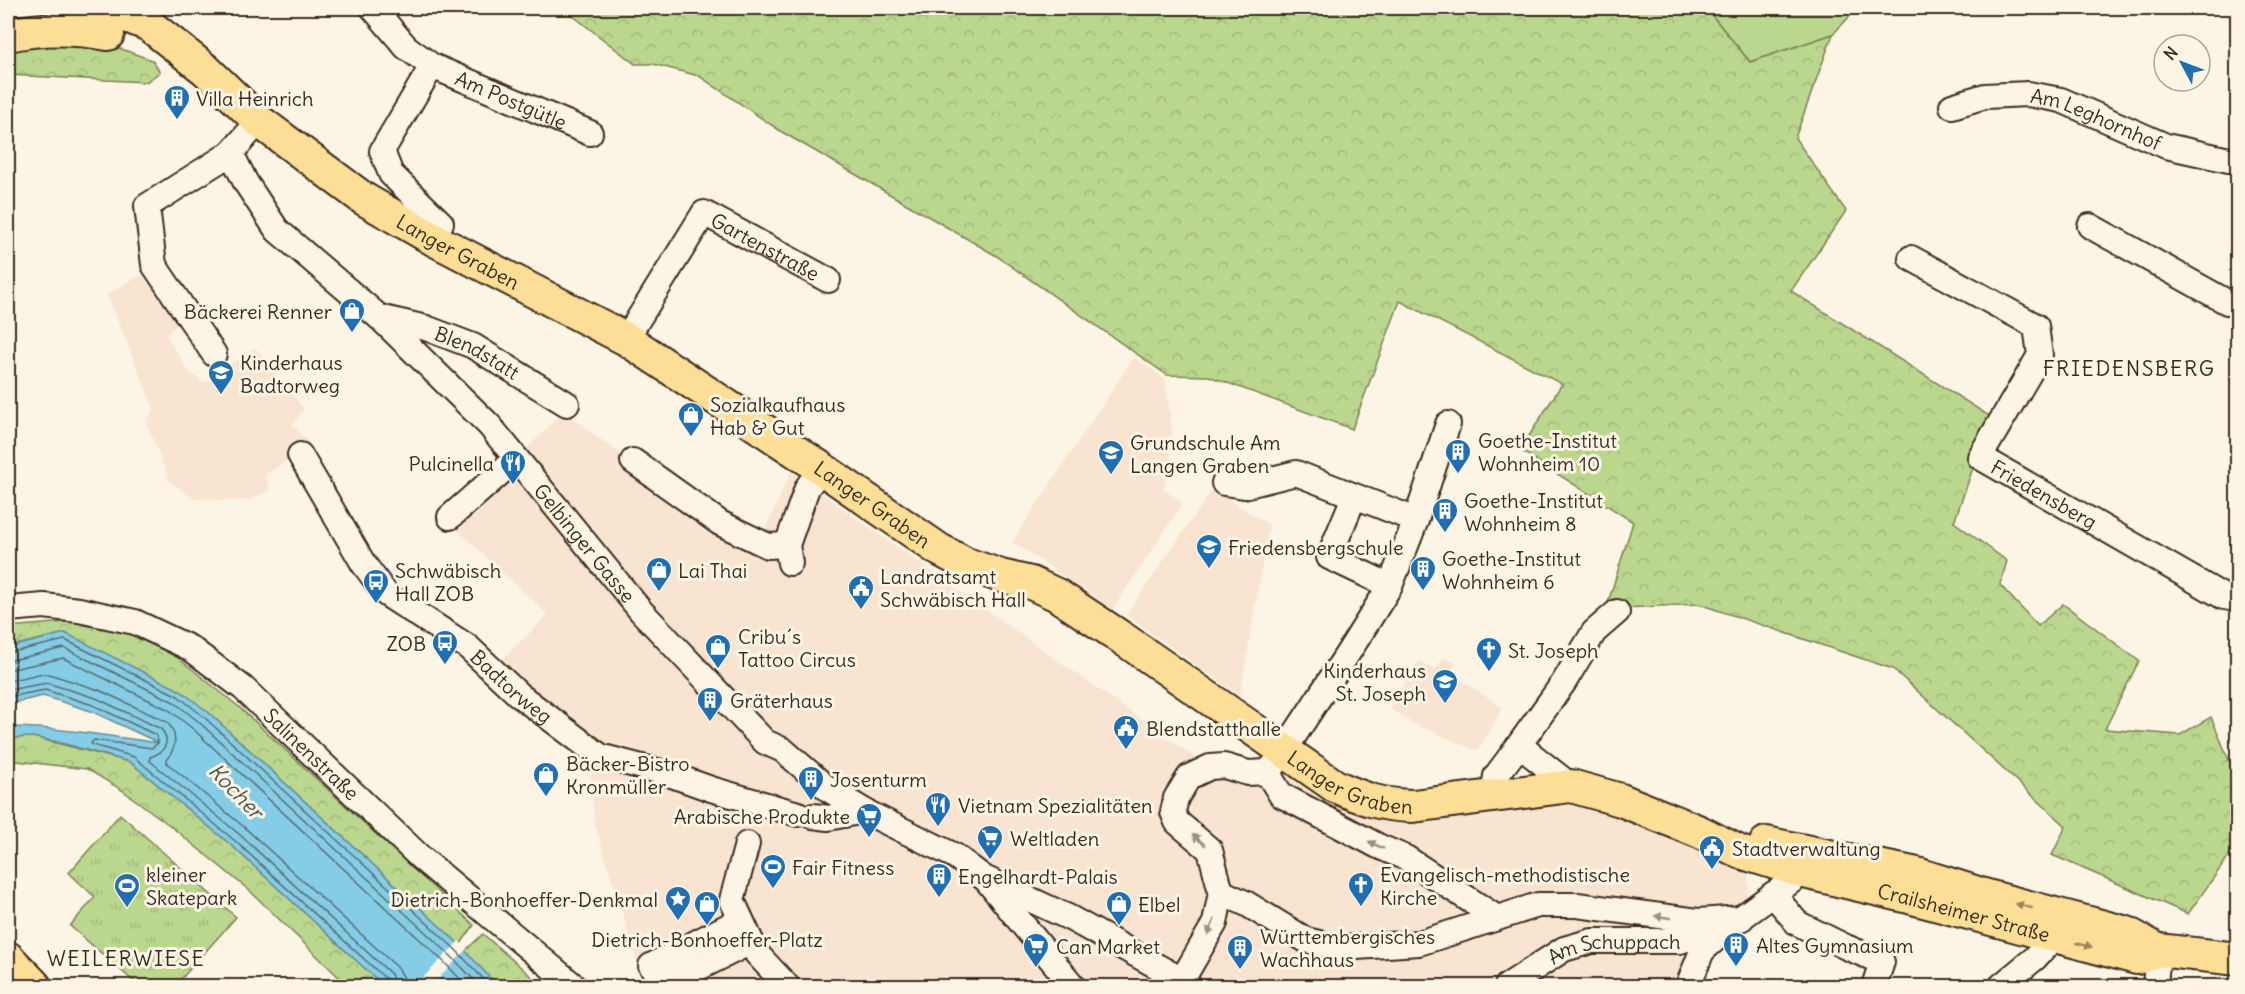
<svg xmlns="http://www.w3.org/2000/svg" width="2245" height="994" font-family="Delius,sans-serif">
<defs>
<pattern id="forest-crowns" width="20" height="18" patternUnits="userSpaceOnUse" patternTransform="scale(1.5)"><rect width="20" height="18" fill="#bbd68d"/><path d="M2 6a3 3 0 1 1 6 0M12 15a3 3 0 1 1 6 0" fill="none" stroke="#a2b879"/></pattern>
<pattern id="park-tufts" width="24" height="20" patternUnits="userSpaceOnUse" patternTransform="scale(1.5)"><rect width="24" height="20" fill="#bbd68d"/><path d="M3 7l-1-3M5 7V3M7 7l1-3M15 17l-1-3M17 17v-4M19 17l1-3" fill="none" stroke="#a2b879"/></pattern>
</defs>
<rect width="100%" height="100%" fill="#fcf5e5"/>
<filter id="ink" filterUnits="userSpaceOnUse"><feTurbulence type="fractalNoise" baseFrequency=".0167" numOctaves="2"/><feDisplacementMap in="SourceGraphic" scale="12" xChannelSelector="R" yChannelSelector="G"/><feConvolveMatrix kernelMatrix="1 2 1 2 8 2 1 2 1" color-interpolation-filters="sRGB"/></filter>
<g filter="url(#ink)">
<path fill="#f8e4d1" d="M142,274l37,49 -13,12 23,37 16,11 50,-36 49,62 -11,16 16,18 -2,5 -42,27 6,14 -23,12 -54,-2 -25,-19 -23,-59 8,-12 -47,-114z
M1134,357l31,22 7,49 -2,36 -7,25 20,14 -70,106 -101,-67z
M564,411l189,145 38,-84 409,289 51,6 45,11 19,9 227,18 52,1 66,22 88,41 1,20 -7,13 -69,84h-1028l-51,-165 -5,-63 -100,-86 59,-57 -97,-91z
M1213,489l56,36 -29,171 -114,-81z
M1443,658l13,5 -7,12 9,6 2,-2 43,29 -25,43 -64,-27 -25,-16 30,-47 16,9z"/>
<path fill="#bbd68d" stroke="#7b8056" stroke-width="1.5" d="M1706,8h148l-3,7 -18,19 -83,28z"/>
<path fill="url(#forest-crowns)" stroke="#7b8056" stroke-width="1.5" d="M563,8h1143l44,54 83,-28 -38,104 51,73 -55,80 200,126 -37,105 53,39 -7,24 38,41 25,-22 76,57 -34,68 75,6 31,-18 26,62v73l-6,1 -43,61 -136,-59 14,-29 -173,-157 -194,-65 -93,5 27,-87 -113,-72 42,-66 -162,-83 -48,128 -143,-53 -42,-1 -172,-120 -213,-123 -83,-56 -46,-12h-18z
M26,42l87,4 39,14 8,12 -14,10 -138,-7v-30z
M78,621l54,11 46,26 60,48 236,219 -14,20 -252,-233 -143,-79 -57,14v-20z
M33,737l97,25 100,82 154,142h-36l-98,-95 -82,-67 -46,-34 -35,-21 -79,-9v-22z
M483,934l59,52h-41l-6,-3 -30,-32z"/>
<path fill="url(#park-tufts)" stroke="#7b8056" stroke-width="1.5" d="M120,814l116,103 -61,69h-36l-69,-60 25,-29 -26,-24z"/>
<path fill="#85cde6" stroke="#678c96" stroke-width="1.5" d="M65,633l116,58 27,21 252,233 35,38 6,3h-117l-154,-142 -100,-82 -72,-20 -25,-5 -25,1v-11c51,0 100,9 151,16l-68,-32 -48,-15 -35,8v-56z"/>
<path fill="#fcf5e5" d="M459,941l8,8 -36,37h-16z"/>
<g fill="none" stroke-linecap="round" stroke-linejoin="round">
<path stroke="#596b6e" stroke-width="1.5" d="M8,653l57,-13 113,56 26,21 251,232 35,37
M8,661l56,-13 110,54 25,20 251,233 30,31
M8,670l55,-12 106,52 24,19 250,232 24,25
M8,681l31,-7h10l50,16 68,32c11,12 10,26 -1,38l1,3 77,64 153,140 6,9 2,10
M8,690l39,-7 49,15 65,31c11,13 3,24 -11,28v4l89,73 152,140 5,12
M8,697l37,-7 48,15 63,30 2,8 -6,5 -58,-8 -3,3 2,2 41,12 100,83 152,139 2,7"/>
<defs>
<g id="minor">
<path d="M373,8l33,39 26,19 -50,85 9,23 50,49 -8,16"/>
<path id="s1" d="M432,66l158,67"/>
<path id="s2" d="M1952,106l33,-10 43,-2 33,6 105,46 63,14h9"/>
<path id="s3" d="M231,153l15,30 31,47 102,87 110,108 152,186 124,131 18,8 45,39 36,22 91,45 29,22 86,40 112,62 7,6"/>
<path d="M2090,226l137,76 11,2"/>
<path id="s4" d="M1911,258l125,68 4,29 -60,102 244,140 14,2"/>
<path id="s5" d="M379,317l47,11 47,18 94,58"/>
<path id="s6" d="M626,339l78,-126 124,67"/>
<path d="M214,354l-60,-89 -7,-59 84,-53 28,-32"/>
<path id="s7" d="M300,455l63,108 23,31 82,53 51,48 81,61 69,18 42,15 87,25"/>
<path d="M633,461l87,62 48,23 19,-1"/>
<path d="M1224,483l20,3 52,-13 120,47 -26,66 -42,67 -64,98 -10,14 -7,7"/>
<path d="M1354,497l-25,60 61,29"/>
<path d="M450,517l66,-58"/>
<path d="M1416,520l32,-96"/>
<path d="M790,563l-3,-18 20,-57 14,-20"/>
<path id="s8" d="M8,609l36,-3 35,4 56,12 55,26 53,40 178,170 153,128"/>
<path d="M1267,772l14,23 97,51 28,12 91,60"/>
<path d="M1571,786l-52,-41 45,-63 30,-50 23,-20"/>
<path d="M1493,795l3,-19 23,-31"/>
<path d="M813,816l15,2 36,-7"/>
<path d="M747,844l-15,56 25,54 30,32"/>
<path d="M988,882l85,104"/>
<path d="M1221,892l-11,-42 -33,-28 -4,-10 3,-14 13,-21 21,-10 14,-1 24,7 19,-1"/>
<path d="M1773,894l24,29 49,24 36,15 -8,24"/>
<path d="M651,966l89,-46"/>
<path d="M1182,980l33,-57 6,-31 26,12 59,36 34,8 79,-5 119,-38h39l121,16 44,-3"/>
<path d="M662,986l89,-44"/>
<path id="s9" d="M1507,986l57,-37 28,-8h88l40,-13"/>
<path d="M1688,986l14,-35 29,-26 73,-53"/>
<path d="M2001,986l34,-28 19,-21"/>
<path d="M2155,986l3,-36"/>
</g>
<g id="major">
<path id="s10" d="M65,8l64,9 20,8 57,45 53,51 105,78 69,40 193,100 195,129 117,81 28,15 35,12 30,7 26,12 65,43 213,148c29,13 45,19 78,20l158,-20 50,14 79,32 40,20 64,20 105,25 228,61 21,-8"/>
<path d="M8,35c32,-7 67,-7 100,-1"/>
<path d="M1766,843l151,31 70,22 140,37 31,17 80,9"/>
<path d="M8,958l27,28"/>
</g>
</defs>
<use href="#minor" stroke="#3b2a1e" stroke-width="28"/>
<use href="#major" stroke="#3b2a1e" stroke-width="36"/>
<use href="#minor" stroke="#fcf5e5" stroke-width="24"/>
<use href="#major" stroke="#fcde96" stroke-width="32"/>
</g>
<defs><path id="oneway-solid" d="M-6-.8H1V-3.2L6.5 0L1 3.2V.8H-6Z" transform="scale(1.5)"/></defs>
<g fill="#9c9082">
<use href="#oneway-solid" transform="translate(1199 840) rotate(-140)"/>
<use href="#oneway-solid" transform="translate(1376 845) rotate(-154)"/>
<use href="#oneway-solid" transform="translate(1663 917) rotate(-172)"/>
<use href="#oneway-solid" transform="translate(1211 927) rotate(115)"/>
</g>
<g fill="#9c845a">
<use href="#oneway-solid" transform="translate(2024 906) rotate(-165)"/>
<use href="#oneway-solid" transform="translate(2084 945) rotate(14)"/>
</g>
</g>
<defs>
<symbol id="building-pin" viewBox="-11 -11 22 30"><path d="M0 17L-7.5 6A9.5 9.5 0 1 1 7.5 6Z" fill="#1f6fb2" stroke="#fcf5e5"/><path d="M-4-6H4V6H1V3H-1V6H-4ZM-2.5-4.3h1.7v1.8h-1.7ZM.8-4.3h1.7v1.8H.8ZM-2.5-1h1.7V.8h-1.7ZM.8-1h1.7V.8H.8Z" fill="#fff"/></symbol>
<symbol id="shop-pin" viewBox="-11 -11 22 30"><path d="M0 17L-7.5 6A9.5 9.5 0 1 1 7.5 6Z" fill="#1f6fb2" stroke="#fcf5e5"/><path d="M-5-2.5h2.3a2.7 3.5 0 0 1 5.4 0H5L5.5 6h-11ZM-1.5-2.5h3a1.5 2.3 0 0 0-3 0Z" fill="#fff"/></symbol>
<symbol id="school-pin" viewBox="-11 -11 22 30"><path d="M0 17L-7.5 6A9.5 9.5 0 1 1 7.5 6Z" fill="#1f6fb2" stroke="#fcf5e5"/><path d="M0-5L7-2L0 1L-7-2ZM-4 1L0 2.5L4 1V4Q0 6-4 4Z" fill="#fff"/></symbol>
<symbol id="restaurant-pin" viewBox="-11 -11 22 30"><path d="M0 17L-7.5 6A9.5 9.5 0 1 1 7.5 6Z" fill="#1f6fb2" stroke="#fcf5e5"/><path d="M-5-6h1v4h1v-4h1v4h1v-4h1v5L-1.5 .5V6h-2V.5L-5-1ZM5-6V6H3V1.5H1.5Q1.5-4 5-6Z" fill="#fff"/></symbol>
<symbol id="bus-pin" viewBox="-11 -11 22 30"><path d="M0 17L-7.5 6A9.5 9.5 0 1 1 7.5 6Z" fill="#1f6fb2" stroke="#fcf5e5"/><path d="M-5-6H5V4H4V6H2V4H-2V6H-4V4H-5ZM-3.5-4V0h7V-4ZM-3.5 1.2v1.5H-2V1.2ZM2 1.2v1.5H3.5V1.2Z" fill="#fff"/></symbol>
<symbol id="civic-pin" viewBox="-11 -11 22 30"><path d="M0 17L-7.5 6A9.5 9.5 0 1 1 7.5 6Z" fill="#1f6fb2" stroke="#fcf5e5"/><path d="M-.6-6.5H3V-4.5H.6V-3L4-1V1h2V6H-6V1h2V-1L-.6-3ZM-1.2 2.5V6h2.4V2.5Z" fill="#fff"/></symbol>
<symbol id="church-pin" viewBox="-11 -11 22 30"><path d="M0 17L-7.5 6A9.5 9.5 0 1 1 7.5 6Z" fill="#1f6fb2" stroke="#fcf5e5"/><path d="M-1.2-6h2.4v3.5h3.3v2.4h-3.3V6h-2.4V-.1h-3.3v-2.4h3.3Z" fill="#fff"/></symbol>
<symbol id="supermarket-pin" viewBox="-11 -11 22 30"><path d="M0 17L-7.5 6A9.5 9.5 0 1 1 7.5 6Z" fill="#1f6fb2" stroke="#fcf5e5"/><path d="M-6-5.5h2.5l.6 2H6L4.5 2H-2.5L-4.4-4H-6ZM-1.5 3.2a1.3 1.3 0 1 0 .1 0ZM3 3.2a1.3 1.3 0 1 0 .1 0Z" fill="#fff"/></symbol>
<symbol id="stadium-pin" viewBox="-11 -11 22 30"><path d="M0 17L-7.5 6A9.5 9.5 0 1 1 7.5 6Z" fill="#1f6fb2" stroke="#fcf5e5"/><path d="M0-5a6.5 5 0 1 0 0 10a6.5 5 0 1 0 0-10ZM-3.5-1.8h7v3.6h-7Z" fill="#fff"/></symbol>
<symbol id="sight-pin" viewBox="-11 -11 22 30"><path d="M0 17L-7.5 6A9.5 9.5 0 1 1 7.5 6Z" fill="#1f6fb2" stroke="#fcf5e5"/><path d="M0-6L1.8-2.2L6-1.7L2.9 1.2L3.7 5.4L0 3.3L-3.7 5.4L-2.9 1.2L-6-1.7L-1.8-2.2Z" fill="#fff"/></symbol>
</defs>
<g fill-rule="evenodd">
<use href="#building-pin" x="162" y="83" width="30" height="40"/>
<use href="#shop-pin" x="337" y="296" width="30" height="40"/>
<use href="#school-pin" x="206" y="358" width="30" height="40"/>
<use href="#shop-pin" x="676" y="400" width="30" height="40"/>
<use href="#building-pin" x="1443" y="437" width="30" height="40"/>
<use href="#school-pin" x="1096" y="438" width="30" height="40"/>
<use href="#restaurant-pin" x="498" y="448" width="30" height="40"/>
<use href="#building-pin" x="1430" y="496" width="30" height="40"/>
<use href="#school-pin" x="1194" y="532" width="30" height="40"/>
<use href="#building-pin" x="1408" y="554" width="30" height="40"/>
<use href="#shop-pin" x="644" y="555" width="30" height="40"/>
<use href="#bus-pin" x="361" y="567" width="30" height="40"/>
<use href="#civic-pin" x="846" y="573" width="30" height="40"/>
<use href="#bus-pin" x="430" y="628" width="30" height="40"/>
<use href="#shop-pin" x="703" y="632" width="30" height="40"/>
<use href="#church-pin" x="1474" y="635" width="30" height="40"/>
<use href="#school-pin" x="1430" y="667" width="30" height="40"/>
<use href="#building-pin" x="695" y="685" width="30" height="40"/>
<use href="#civic-pin" x="1111" y="713" width="30" height="40"/>
<use href="#shop-pin" x="531" y="760" width="30" height="40"/>
<use href="#building-pin" x="796" y="764" width="30" height="40"/>
<use href="#restaurant-pin" x="923" y="790" width="30" height="40"/>
<use href="#supermarket-pin" x="854" y="801" width="30" height="40"/>
<use href="#supermarket-pin" x="975" y="823" width="30" height="40"/>
<use href="#civic-pin" x="1697" y="833" width="30" height="40"/>
<use href="#stadium-pin" x="758" y="852" width="30" height="40"/>
<use href="#building-pin" x="924" y="861" width="30" height="40"/>
<use href="#church-pin" x="1346" y="870" width="30" height="40"/>
<use href="#stadium-pin" x="112" y="871" width="30" height="40"/>
<use href="#sight-pin" x="663" y="884" width="30" height="40"/>
<use href="#shop-pin" x="692" y="889" width="30" height="40"/>
<use href="#shop-pin" x="1104" y="889" width="30" height="40"/>
<use href="#building-pin" x="1721" y="930" width="30" height="40"/>
<use href="#supermarket-pin" x="1021" y="931" width="30" height="40"/>
<use href="#building-pin" x="1225" y="933" width="30" height="40"/>
</g>
<g text-anchor="middle" dominant-baseline="central" stroke-width="6" stroke-linejoin="round" paint-order="stroke">
<g font-size="20" fill="#3b2a1e" stroke="#fcf5e5" text-anchor="start">
<text x="196" y="98">Villa Heinrich</text>
<text x="332" y="311" text-anchor="end">Bäckerei Renner</text>
<text x="240" y="362">Kinderhaus<tspan x="240" dy="23">Badtorweg</tspan></text>
<text x="710" y="404">Sozialkaufhaus<tspan x="710" dy="23">Hab &amp; Gut</tspan></text>
<text x="1478" y="440">Goethe-Institut<tspan x="1478" dy="23">Wohnheim 10</tspan></text>
<text x="1130" y="442">Grundschule Am<tspan x="1130" dy="23">Langen Graben</tspan></text>
<text x="494" y="463" text-anchor="end">Pulcinella</text>
<text x="1464" y="500">Goethe-Institut<tspan x="1464" dy="23">Wohnheim 8</tspan></text>
<text x="1228" y="547">Friedensbergschule</text>
<text x="1442" y="558">Goethe-Institut<tspan x="1442" dy="23">Wohnheim 6</tspan></text>
<text x="395" y="570">Schwäbisch<tspan x="395" dy="23">Hall ZOB</tspan></text>
<text x="678" y="570">Lai Thai</text>
<text x="880" y="576">Landratsamt<tspan x="880" dy="23">Schwäbisch Hall</tspan></text>
<text x="738" y="636">Cribu´s<tspan x="738" dy="23">Tattoo Circus</tspan></text>
<text x="426" y="643" text-anchor="end">ZOB</text>
<text x="1508" y="650">St. Joseph</text>
<text x="1426" y="670" text-anchor="end">Kinderhaus<tspan x="1426" dy="23">St. Joseph</tspan></text>
<text x="730" y="700">Gräterhaus</text>
<text x="1146" y="728">Blendstatthalle</text>
<text x="566" y="763">Bäcker-Bistro<tspan x="566" dy="23">Kronmüller</tspan></text>
<text x="830" y="779">Josenturm</text>
<text x="958" y="805">Vietnam Spezialitäten</text>
<text x="850" y="816" text-anchor="end">Arabische Produkte</text>
<text x="1010" y="838">Weltladen</text>
<text x="1732" y="848">Stadtverwaltung</text>
<text x="792" y="867">Fair Fitness</text>
<text x="146" y="874">kleiner<tspan x="146" dy="23">Skatepark</tspan></text>
<text x="1380" y="874">Evangelisch-methodistische<tspan x="1380" dy="23">Kirche</tspan></text>
<text x="958" y="876">Engelhardt-Palais</text>
<text x="658" y="899" text-anchor="end">Dietrich-Bonhoeffer-Denkmal</text>
<text x="1138" y="904">Elbel</text>
<text x="1260" y="936">Württembergisches<tspan x="1260" dy="23">Wachhaus</tspan></text>
<text x="707" y="939" text-anchor="middle">Dietrich-Bonhoeffer-Platz</text>
<text x="1756" y="945">Altes Gymnasium</text>
<text x="1056" y="946">Can Market</text>
</g>
<g font-size="20" fill="#3b2a1e" stroke="#fcf5e5">
<text stroke="none"><textPath href="#s1" startOffset="86">Am Postgütle</textPath></text>
<text stroke="none"><textPath href="#s2" startOffset="150">Am Leghornhof</textPath></text>
<text stroke="none"><textPath href="#s6" startOffset="218">Gartenstraße</textPath></text>
<text stroke="none"><textPath href="#s10" startOffset="471">Langer Graben</textPath></text>
<text stroke="none"><textPath href="#s5" startOffset="105">Blendstatt</textPath></text>
<text stroke="none"><textPath href="#s4" startOffset="364">Friedensberg</textPath></text>
<text stroke="none"><textPath href="#s10" startOffset="957">Langer Graben</textPath></text>
<text stroke="none"><textPath href="#s3" startOffset="530">Gelbinger Gasse</textPath></text>
<text stroke="none"><textPath href="#s7" startOffset="320">Badtorweg</textPath></text>
<text stroke="none"><textPath href="#s8" startOffset="351">Salinenstraße</textPath></text>
<text stroke="none"><textPath href="#s10" startOffset="1515">Langer Graben</textPath></text>
<text stroke="none"><textPath href="#s10" startOffset="2156">Crailsheimer Straße</textPath></text>
<text stroke="none"><textPath href="#s9" startOffset="118">Am Schuppach</textPath></text>
</g>
<g font-size="21" letter-spacing="1.5" fill="#3b2a1e" stroke="#fcf5e5">
<text x="2129" y="368">FRIEDENSBERG</text>
<text x="126" y="958">WEILERWIESE</text>
</g>
<g font-size="21" font-style="italic" fill="#4e5350" stroke="#fcf5e5">
<text transform="translate(236 791) rotate(46)">Kocher</text>
</g>
</g>
<rect width="2245" height="994" fill="none" stroke="#fcf5e5" stroke-width="30"/>
<rect x="15" y="15" width="2215" height="964" fill="none" stroke="#3b2a1e" stroke-width="2" filter="url(#ink)"/>
<g transform="translate(2182 63) rotate(311)"><circle r="28" fill="#fcf5e5" stroke="#afa495" stroke-width="1.5"/>
<path d="M0-4.5L10 22L0 15L-10 22Z" fill="#1f6fb2"/>
<text y="-9" font-size="16" font-weight="bold" text-anchor="middle" fill="#3b2a1e">N</text>
</g>
</svg>
